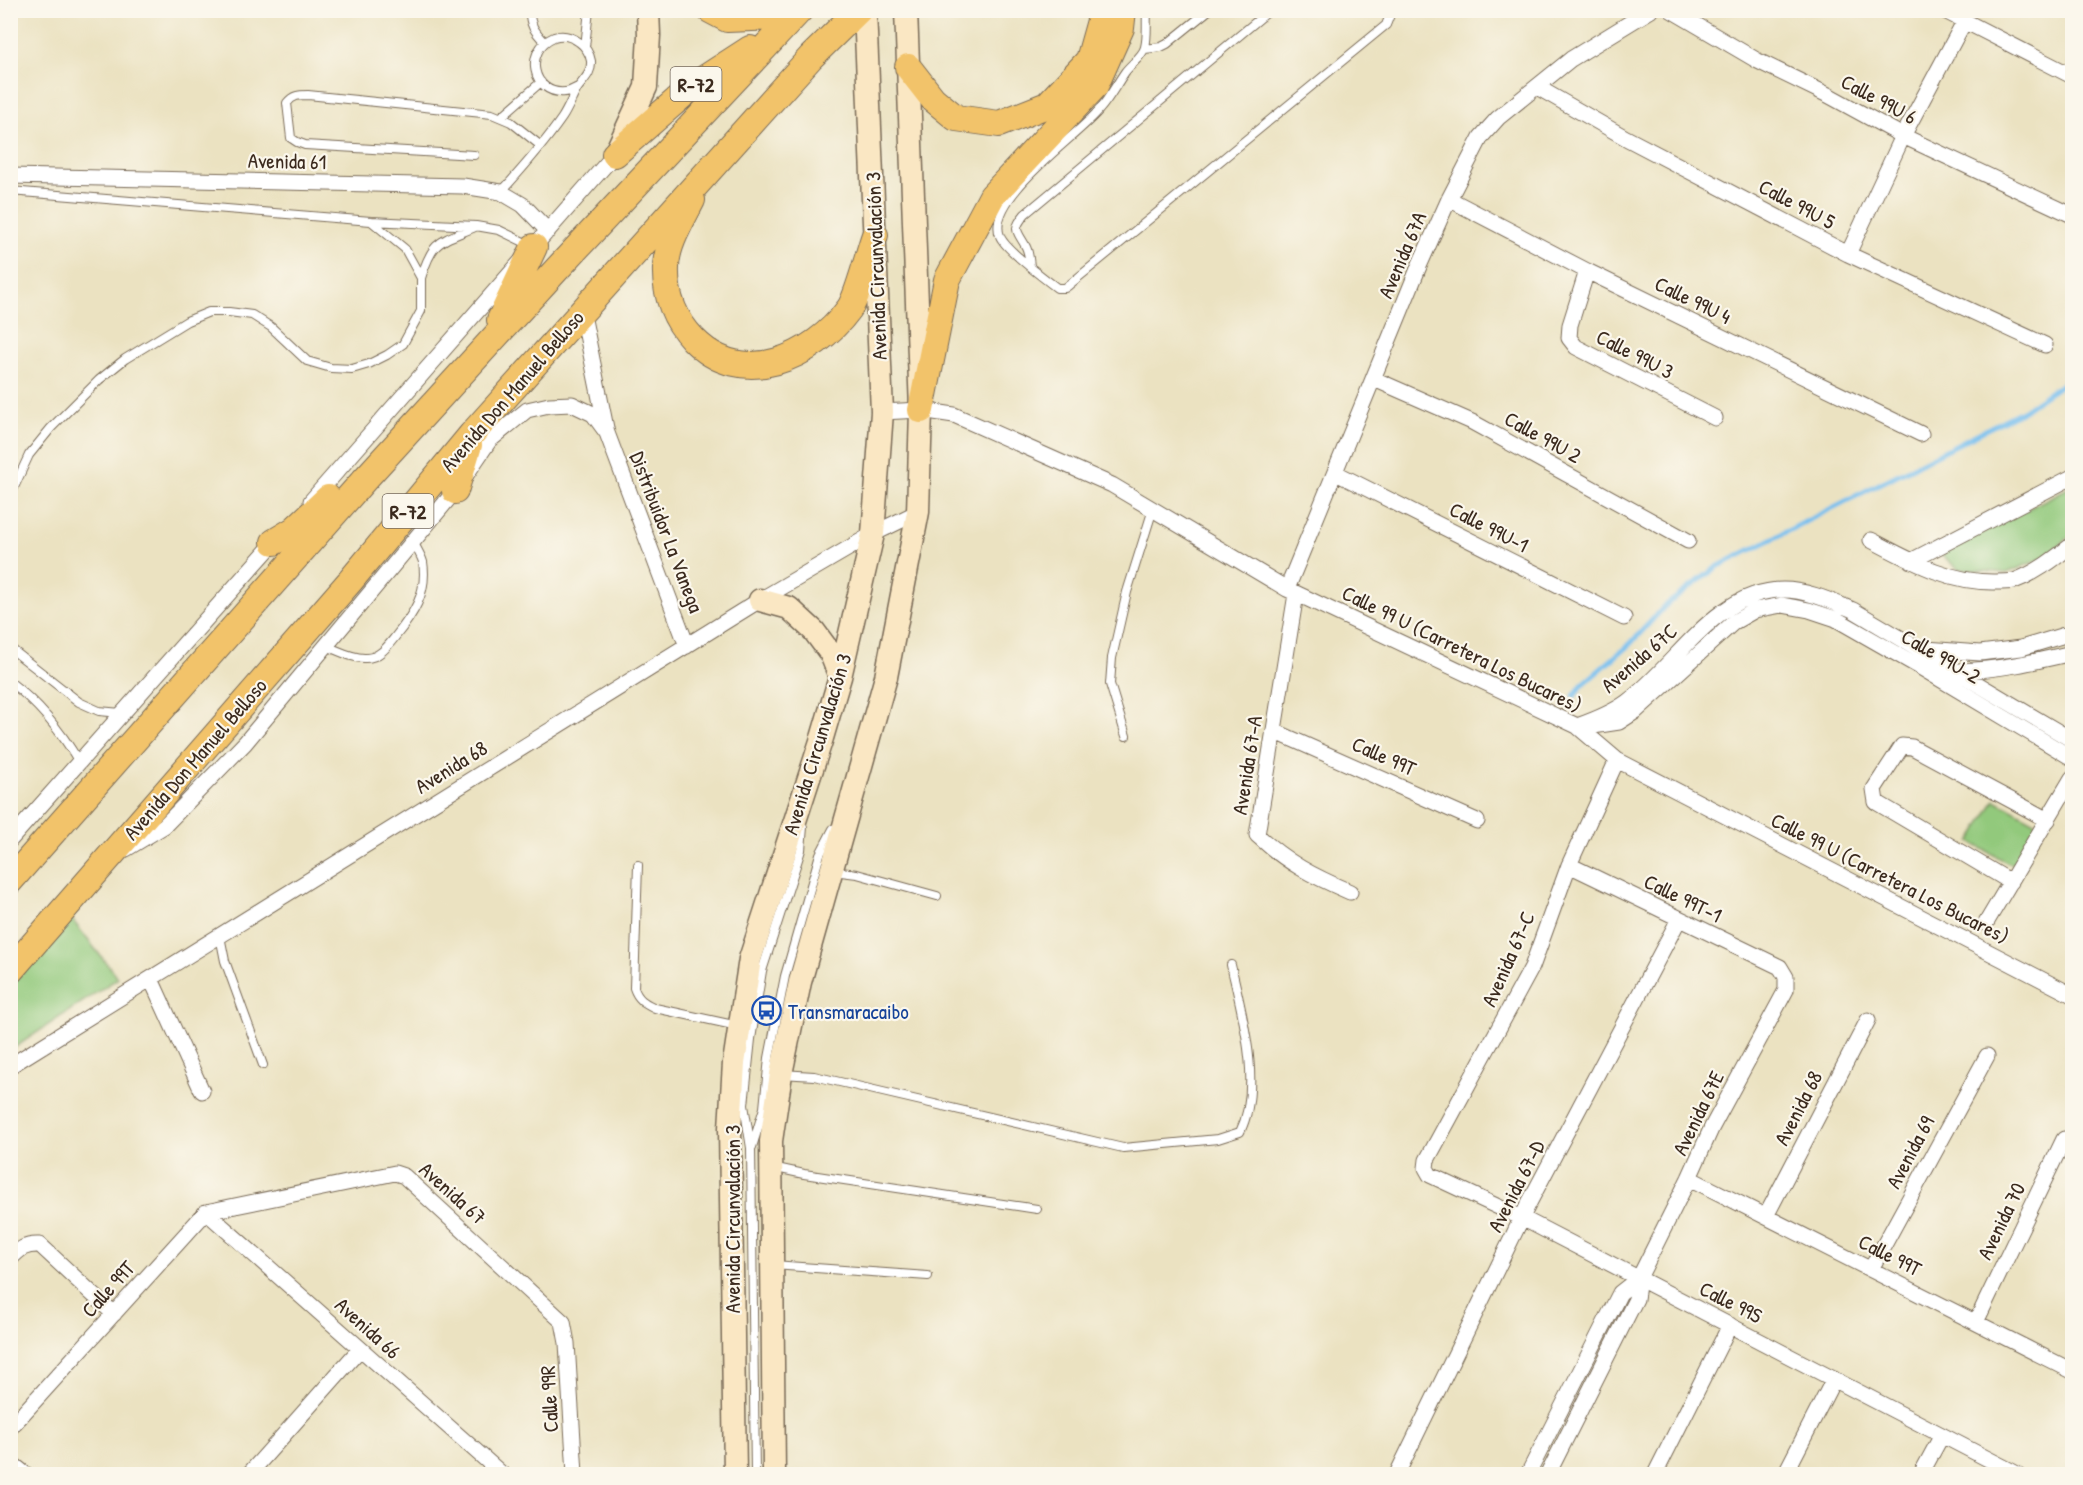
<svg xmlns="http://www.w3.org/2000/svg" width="2083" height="1485" font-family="'Patrick Hand',sans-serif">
<rect width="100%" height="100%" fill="#fbf7ec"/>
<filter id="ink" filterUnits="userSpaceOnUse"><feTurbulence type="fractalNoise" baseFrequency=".0167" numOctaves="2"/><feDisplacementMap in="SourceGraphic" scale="12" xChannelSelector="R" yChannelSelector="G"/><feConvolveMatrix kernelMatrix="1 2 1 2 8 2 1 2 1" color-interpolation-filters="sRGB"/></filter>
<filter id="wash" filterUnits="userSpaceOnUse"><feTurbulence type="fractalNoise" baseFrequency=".008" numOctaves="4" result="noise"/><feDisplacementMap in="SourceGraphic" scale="24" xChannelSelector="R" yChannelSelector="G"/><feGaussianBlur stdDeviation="1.35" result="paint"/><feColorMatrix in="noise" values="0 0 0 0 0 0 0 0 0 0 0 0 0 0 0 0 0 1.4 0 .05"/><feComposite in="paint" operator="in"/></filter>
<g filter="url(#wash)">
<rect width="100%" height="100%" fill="#ebe2c1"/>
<path fill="#92c97b" stroke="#667a4c" stroke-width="1.5" d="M2072,486v49l-29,23 -36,15 -49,-4 -17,-15z
M1995,800l44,24 -25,42 -44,-24z
M70,917l48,61 -107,72v-65z"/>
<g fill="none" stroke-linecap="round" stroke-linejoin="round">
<path stroke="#77bfef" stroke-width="5" d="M1574,696l8,-11 48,-41 35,-38 52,-39 307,-157 48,-33"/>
</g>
</g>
<g filter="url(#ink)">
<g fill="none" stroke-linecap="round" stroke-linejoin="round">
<defs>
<path id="lane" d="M530,10c-1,14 5,22 14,31
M1147,10c-1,12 1,26 -2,37 -2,9 -15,18 -20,25 -9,13 -16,27 -26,38 -22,27 -114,88 -99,126 4,12 45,43 57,52h8l4,-3 317,-260 6,-15
M585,47l4,-37
M1145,49l16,-2 6,-3 42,-34
M501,117l40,-35
M474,155l-169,-10 -8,-3 -6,-4 -4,-35c6,-8 12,-8 21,-8l184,19 19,8 30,24
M10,191l361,30 105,5 23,4 33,16
M501,192c22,-24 43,-48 61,-74 6,-9 10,-20 15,-29 6,-9 15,-15 14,-28 -1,-7 -6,-15 -12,-19 -7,-5 -16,-8 -25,-5 -31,13 -22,58 11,55 4,0 9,-3 13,-5
M1030,266c-1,-6 -1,-13 -4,-19 -8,-16 -15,-16 -1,-33l245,-204
M421,278c12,-39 19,-36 54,-51
M10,496l19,-41 22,-27 48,-48 26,-21 62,-38 22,-9h20l23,3 19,12 36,34 24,7 21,1 17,-5 18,-9 16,-11 18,-33v-33l-16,-29 -34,-28
M326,646c11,4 27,13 40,12 13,0 21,-11 29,-21 18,-22 33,-44 28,-75 -2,-7 -7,-14 -10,-21
M10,648l69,54 20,9 22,2
M10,682c29,22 51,49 69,80
M1126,736l-16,-52 2,-26 15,-66 26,-83
M638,865l-4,123c4,12 11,15 21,20l83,18
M833,871l24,3 80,22
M220,936l5,25 38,104
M782,1074l32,2 309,72 95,-9 22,-7c23,-46 2,-118 -9,-167
M752,1147l12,-39 5,-50 16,-82 35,-122 13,-25
M772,1167l32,7 233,35
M773,1265l155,11
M755,1474l-4,-326 -7,-43 7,-66 11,-68 39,-121 2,-23"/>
<path id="street" d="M1671,10l87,51 70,34 75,41 169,79
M1943,10l129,66
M1537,87l89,51 222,116 197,91
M10,176l453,10 38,6 22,13 25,26
M1449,199l138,72 334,163
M1848,254l55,-118 61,-114
M1587,271l-17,54 -1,13 7,9 139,71
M582,310l25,123 80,213
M1374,379l98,43 216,119
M882,412l39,-2 33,5 158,70 175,104 290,137 40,34 455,235
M1336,473l288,145
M311,501l304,-347
M1871,540c40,21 78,43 125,42 5,0 12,0 18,-1 22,-8 40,-22 58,-36
M1911,561l161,-84
M1287,589l133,-325 29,-65 32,-62 17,-19 73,-59 80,-49
M1296,594l-39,241c30,28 56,41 93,57
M1926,649l54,4 41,-5 47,-14 4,-3
M1959,671c39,-1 75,-9 113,-18
M1577,726c17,-6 35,-13 50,-24 49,-36 89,-112 156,-112 24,0 48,11 70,20l219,130
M1593,726l26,-4 17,-11 98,-89 21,-12 27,-5 27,5 27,9 84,48 152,91
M1274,731l203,90
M1617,760l-48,105 -37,102 -105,193 -1,8 4,7 92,43 495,256
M10,840l269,-303
M126,849l38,-23 81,-83 210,-252 34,-50 38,-31 22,-5 23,-1 21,10 14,19
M2011,882l-135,-80 -2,-13 28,-43 10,1 136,73
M1986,923l86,-145
M151,979l51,112
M10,1066l750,-466 113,-66 45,-22
M1689,1178l383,193
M206,1212l296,262
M1766,1216l102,-196
M10,1259c10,-10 15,-15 30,-14l74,69
M1871,1269l116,-213
M1976,1322l88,-183
M10,1428l196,-216 189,-39 9,3 159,146 4,21 8,131
M10,1462l15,12
M249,1474l111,-125
M1397,1474l132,-271 150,-284
M1528,1474l92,-181 19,-15
M1548,1474l88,-175 3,-21 50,-100 23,-51 74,-137v-13l-6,-10 -211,-102
M1655,1474l75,-149
M1785,1474l49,-95
M1921,1474l21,-39"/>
<path id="secondary" d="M616,152l30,-65 3,-52 -1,-25
M760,600l29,8 25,23 17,23 9,23
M735,1474l-5,-346 4,-65 16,-104 72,-221 18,-61 33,-143 9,-122 -17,-402
M774,1474l-3,-333 10,-67 19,-92 86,-305 32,-165 3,-102 -15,-400"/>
<path id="primary" d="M710,10l17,9 48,-2 12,-7
M908,67l25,32 23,19 43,6 48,-19 42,-45 14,-50
M615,154l78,-68 57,-37
M692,200c-10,20 -26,45 -26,68 -1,27 9,52 27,71 49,51 120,19 156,-30 9,-12 20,-58 26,-74
M500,320l34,-73
M921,410l26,-130 45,-84 103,-110 26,-58 2,-18
M455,491l14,-46
M274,542l20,-12 34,-32
M10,881l355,-402 193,-211 242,-258
M10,971l341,-391 121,-146 339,-377 48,-47"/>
</defs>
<use href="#lane" stroke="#796a57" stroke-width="10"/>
<use href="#street" stroke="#796a57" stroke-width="17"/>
<use href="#secondary" stroke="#796a57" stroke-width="25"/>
<use href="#primary" stroke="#796a57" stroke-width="28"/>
<use href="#lane" stroke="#fff" stroke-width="8"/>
<use href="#street" stroke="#fff" stroke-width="15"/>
<use href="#secondary" stroke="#fae7c3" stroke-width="22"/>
<use href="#primary" stroke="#f2c36a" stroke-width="26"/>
</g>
</g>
<defs>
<symbol id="bus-ring" viewBox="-11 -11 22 22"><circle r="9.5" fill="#fbf7ec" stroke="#1a4fb4" stroke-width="1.5"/><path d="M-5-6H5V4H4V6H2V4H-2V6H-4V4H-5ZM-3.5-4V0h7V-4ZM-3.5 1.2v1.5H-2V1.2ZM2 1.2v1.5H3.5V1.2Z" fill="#1a4fb4"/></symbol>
</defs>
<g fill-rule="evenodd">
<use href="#bus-ring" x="750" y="994" width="33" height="33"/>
</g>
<g text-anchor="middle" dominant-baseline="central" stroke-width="4.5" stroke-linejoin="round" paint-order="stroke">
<g fill="#fbf7ec" stroke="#75685c" stroke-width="1.5">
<rect x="670.5" y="67" width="51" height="34" rx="4.5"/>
<rect x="382.5" y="494" width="51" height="34" rx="4.5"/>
</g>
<g font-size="20" font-weight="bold" fill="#3b2a1e">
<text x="696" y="84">R-72</text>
<text x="408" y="511">R-72</text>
</g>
<g font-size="21" fill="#3b2a1e" stroke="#fbf7ec">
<text transform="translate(1879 99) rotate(28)">Calle 99U 6</text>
<text transform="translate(287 161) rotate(1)">Avenida 61</text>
<text transform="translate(1797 204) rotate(28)">Calle 99U 5</text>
<text transform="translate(1402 255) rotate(-67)">Avenida 67A</text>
<text transform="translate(876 266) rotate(-92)">Avenida Circunvalación 3</text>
<text transform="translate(1693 300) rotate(26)">Calle 99U 4</text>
<text transform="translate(1635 354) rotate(27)">Calle 99U 3</text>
<text transform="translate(512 391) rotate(-49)">Avenida Don Manuel Belloso</text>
<text transform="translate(1543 437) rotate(29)">Calle 99U 2</text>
<text transform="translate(1489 527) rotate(27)">Calle 99U-1</text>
<text transform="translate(667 532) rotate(69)">Distribuidor La Vanega</text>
<text transform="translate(1462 649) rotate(26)">Calle 99 U (Carretera Los Bucares)</text>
<text transform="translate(1941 656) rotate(30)">Calle 99U-2</text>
<text transform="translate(1639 658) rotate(-41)">Avenida 67C</text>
<text transform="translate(817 744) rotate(-73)">Avenida Circunvalación 3</text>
<text transform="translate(1384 756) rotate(24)">Calle 99T</text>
<text transform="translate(195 759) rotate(-49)">Avenida Don Manuel Belloso</text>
<text transform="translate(1247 765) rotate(-81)">Avenida 67-A</text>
<text transform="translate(451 767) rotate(-32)">Avenida 68</text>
<text transform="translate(1890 878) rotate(27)">Calle 99 U (Carretera Los Bucares)</text>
<text transform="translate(1683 898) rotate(26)">Calle 99T-1</text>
<text transform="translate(1508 959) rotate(-66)">Avenida 67-C</text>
<text transform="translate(1798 1108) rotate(-63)">Avenida 68</text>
<text transform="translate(1698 1113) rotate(-64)">Avenida 67E</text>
<text transform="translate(1910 1152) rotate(-62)">Avenida 69</text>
<text transform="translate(1516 1186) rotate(-63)">Avenida 67-D</text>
<text transform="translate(453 1193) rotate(42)">Avenida 67</text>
<text transform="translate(732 1219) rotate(-90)">Avenida Circunvalación 3</text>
<text transform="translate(2001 1221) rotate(-64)">Avenida 70</text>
<text transform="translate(1890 1255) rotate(27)">Calle 99T</text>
<text transform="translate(108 1289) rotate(-48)">Calle 99T</text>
<text transform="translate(1731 1302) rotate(27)">Calle 99S</text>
<text transform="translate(368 1328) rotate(42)">Avenida 66</text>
<text transform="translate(549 1399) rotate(-93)">Calle 99R</text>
</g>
<g font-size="21" fill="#164399" stroke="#fbf7ec" text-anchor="start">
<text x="788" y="1011">Transmaracaibo</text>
</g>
</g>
<rect width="2083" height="1485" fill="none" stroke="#fbf7ec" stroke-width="36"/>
</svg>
